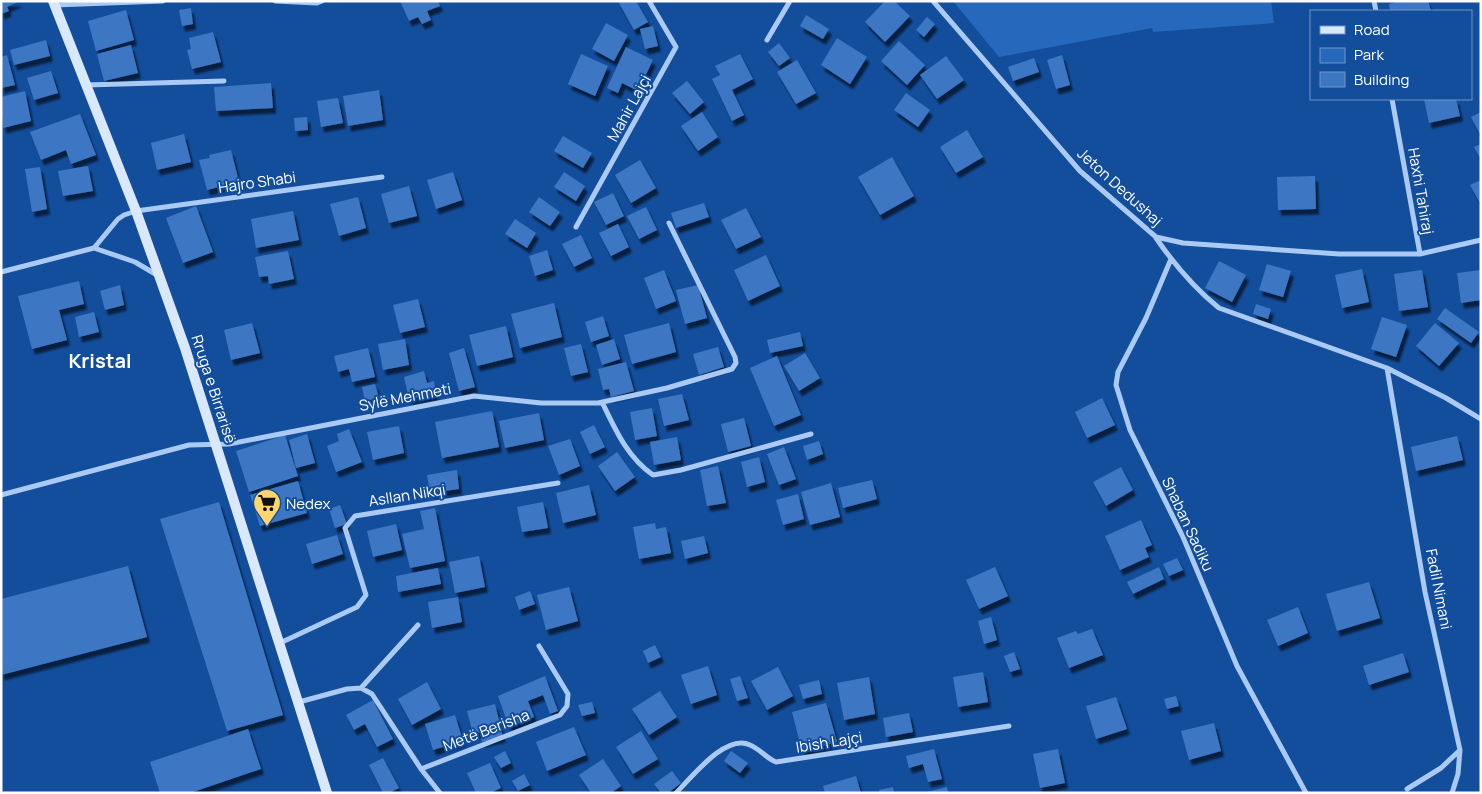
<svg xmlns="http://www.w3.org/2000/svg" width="1482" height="794" font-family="Manrope,sans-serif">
<defs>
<filter id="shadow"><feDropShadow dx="3" dy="5.5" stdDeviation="1" flood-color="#0009"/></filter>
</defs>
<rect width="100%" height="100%" fill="#134e9d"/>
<path fill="#2668bb" d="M953,1h318l3,22 -121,9 -1,-4 -153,29z"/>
<path fill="#3c77c4" filter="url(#shadow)" d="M1,1h19l-13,6 2,4 -8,3z
M400,1h38l2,5 -13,5 4,9 -9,4 -4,-7 -9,4z
M618,1h18l12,21 -14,8z
M885,1h9l16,15 -25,26 -20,-20z
M1399,1h29l3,10h-41l-1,-7z
M191,8l2,16 -11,2 -3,-16z
M126,10l8,30 -38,11 -8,-30z
M806,15l23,14 -6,10 -23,-13z
M927,17l8,7 -11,13 -8,-7z
M606,23l22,12 -14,26 -22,-12z
M653,26l5,20 -13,3 -5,-20z
M213,32l8,30 -29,7 -5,-19 4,-1 -2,-11z
M837,38l30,19 -17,27 -29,-19z
M46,40l4,16 -36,9 -4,-15z
M899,41l26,24 -18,20 -26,-24z
M779,43l11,15 -11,8 -11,-14z
M131,45l7,28 -34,8 -7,-27z
M626,47l27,13 -15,31 -16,-8 -4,10 -11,-5z
M581,54l27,12 -13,30 -27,-12z
M740,54l13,25 -21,11 12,25 -12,6 -20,-42 8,-4 -5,-9z
M7,55l8,30 -14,3v-31z
M1062,55l8,30 -14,4 -9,-29z
M946,56l18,24 -27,19 -17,-24z
M1034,58l5,14 -26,9 -5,-14z
M797,60l19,33 -20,11 -19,-32z
M51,71l7,22 -24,7 -7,-22z
M687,81l17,21 -14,12 -18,-21z
M271,83l2,25 -57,3 -2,-24z
M379,90l4,30 -35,6 -5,-30z
M25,91l6,30 -28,7 -2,-31z
M906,93l24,17 -12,17 -24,-17z
M338,98l5,25 -22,4 -4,-26z
M1424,99h32l4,17 -31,7z
M702,112l16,25 -20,14 -17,-25z
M1481,112v24l-10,-19z
M80,114l16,41 -25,9 -5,-14 -25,10 -11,-28z
M307,117l1,13 -13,1 -1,-13z
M967,130l16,27 -27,16 -16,-26z
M184,134l7,28 -34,8 -6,-27z
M563,136l29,17 -9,15 -29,-17z
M1481,144v16l-7,-13z
M231,150l8,32 -32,8 -8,-30 11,-2 -1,-3z
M892,157l22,39 -34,19 -22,-38z
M640,160l16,28 -25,15 -16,-28z
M88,166l5,25 -30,5 -5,-25z
M40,167l7,42 -15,3 -7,-43z
M453,172l9,28 -26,9 -9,-29z
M564,172l21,14 -9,15 -22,-14z
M1315,176l1,33 -38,1 -1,-33z
M1481,180v25l-11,-20z
M409,186l8,30 -28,7 -8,-29z
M613,193l11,23 -18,9 -12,-23z
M358,197l8,31 -27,8 -9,-32z
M539,197l21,15 -10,14 -21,-14z
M704,203l5,14 -33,11 -5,-15z
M196,206l17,46 -30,11 -17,-45z
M646,207l11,23 -18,9 -12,-23z
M746,208l15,29 -25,12 -15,-29z
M293,211l6,29 -43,8 -5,-29z
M515,219l21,14 -9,15 -22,-14z
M618,224l11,23 -18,9 -12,-23z
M581,235l11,23 -18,9 -12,-23z
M547,250l6,20 -18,6 -6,-20z
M288,251l6,28 -25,5 -1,-8 -9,1 -4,-20z
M766,255l14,31 -32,15 -14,-31z
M1219,261l27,14 -14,27 -27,-14z
M1267,264l24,7 -8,26 -24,-7z
M1362,269l7,33 -27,6 -7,-33z
M664,270l12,31 -20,8 -12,-31z
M1422,270l6,37 -29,4 -5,-37z
M1481,270v30l-20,3 -4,-30z
M79,281l5,23 -25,6 8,30 -35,9 -14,-53z
M120,285l4,20 -19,5 -5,-19z
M698,285l9,33 -22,6 -9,-34z
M418,299l7,28 -25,6 -7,-28z
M554,303l8,34 -42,11 -9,-34z
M1256,304l15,5 -3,10 -15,-5z
M1445,308l34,24 -8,11 -34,-24z
M94,312l5,20 -20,5 -4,-20z
M603,316l6,20 -18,6 -6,-20z
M1382,317l25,8 -11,32 -25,-8z
M252,323l8,30 -29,7 -7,-30z
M669,323l7,29 -44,12 -8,-29z
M1435,323l24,20 -20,23 -23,-20z
M506,326l7,31 -36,9 -8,-31z
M800,332l3,14 -33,7 -3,-13z
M405,339l4,26 -26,5 -5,-26z
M614,339l6,20 -18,6 -6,-20z
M581,344l7,28 -17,4 -7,-28z
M718,347l6,20 -25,8 -6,-21z
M368,348l7,29 -23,5 -3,-13 -11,3 -4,-16z
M464,348l11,39 -16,4 -10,-38z
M805,353l15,25 -21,13 -15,-25z
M777,356l24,59 -27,11 -24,-58z
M626,362l8,29 -23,6 -2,-8 -6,1 -5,-21z
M424,371l3,12 7,-2 2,14 -27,4 -5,-22z
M375,384l4,14 -14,3 -3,-14z
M682,394l7,26 -25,6 -6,-27z
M1102,398l13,27 -28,13 -12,-26z
M652,408l5,28 -22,4 -5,-28z
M492,411l7,36 -57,11 -7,-36z
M539,413l5,27 -39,8 -6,-27z
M744,418l7,28 -23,6 -7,-28z
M594,425l11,22 -15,7 -10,-22z
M399,426l5,27 -31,7 -6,-28z
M349,429l13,33 -26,10 -9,-26 12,-5 -2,-7z
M307,434l8,29 -19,5 -7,-28z
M285,435l13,41 -49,16 -13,-41z
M1457,436l6,24 -47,11 -5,-24z
M677,437l4,23 -27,5 -4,-23z
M570,439l10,27 -21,9 -11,-29z
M819,441l4,13 -16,6 -4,-14z
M784,447l12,32 -17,6 -12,-31z
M617,452l18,25 -20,14 -17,-25z
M759,457l6,25 -18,5 -6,-25z
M718,466l8,37 -19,3 -7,-36z
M1121,467l12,23 -27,16 -13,-24z
M457,470l2,19 -29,4 -3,-18z
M872,480l5,19 -34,9 -5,-20z
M298,481l9,32 -47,13 -10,-31z
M831,483l9,34 -30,8 -9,-33z
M589,485l7,30 -33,8 -7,-30z
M798,494l6,25 -21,6 -7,-25z
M219,502l64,213 -56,16 -67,-212z
M543,502l5,26 -26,4 -5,-25z
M340,505l7,19 -12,4 -6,-19z
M435,508l10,53 -35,7 -8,-34 22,-5 -4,-18z
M1141,520l11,25 -7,3 4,9 -29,13 -15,-34z
M655,523l1,6 10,-2 5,26 -32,6 -6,-32z
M396,524l6,26 -29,7 -6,-26z
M337,535l6,19 -31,10 -6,-20z
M704,536l4,17 -23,6 -4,-18z
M479,556l6,31 -30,6 -6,-31z
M1177,558l6,12 -14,6 -6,-12z
M128,566l19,71 -146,38v-76z
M995,567l13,29 -29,13 -13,-29z
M1159,567l5,12 -31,15 -6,-12z
M438,568l3,16 -43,8 -2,-16z
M1369,582l11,36 -43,13 -11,-37z
M569,587l9,34 -32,9 -9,-35z
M530,591l5,13 -16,6 -4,-13z
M458,597l4,25 -30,6 -4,-26z
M1298,607l10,26 -30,13 -11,-26z
M991,617l6,23 -13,4 -6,-23z
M1092,629l11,26 -34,13 -12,-30 19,-7 2,3z
M655,645l6,12 -13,6 -5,-12z
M1014,652l6,17 -10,3 -6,-16z
M1403,653l6,19 -40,13 -6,-19z
M708,666l9,29 -26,9 -10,-29z
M778,667l15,29 -26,14 -16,-29z
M983,672l5,30 -30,5 -5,-30z
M545,676l13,35 -8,3 -7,-19 -15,6 6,16 -25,10 -11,-31z
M740,676l8,22 -11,3 -7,-22z
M869,677l6,37 -31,6 -7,-37z
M819,680l3,14 -19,5 -4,-14z
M427,682l14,27 -29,16 -14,-26z
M660,691l17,26 -28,18 -17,-26z
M1176,696l3,10 -12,3 -3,-10z
M1116,697l11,32 -31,10 -10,-33z
M373,700l20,39 -16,8 -12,-23 -11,6 -8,-15z
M592,702l3,11 -13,3 -4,-11z
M826,703l11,39 -35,9 -10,-39z
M495,704l8,33 -21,5 -2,-10 -7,2 -6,-23z
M909,713l4,19 -27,5 -3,-19z
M455,715l8,26 -30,9 -8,-26z
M1214,723l7,28 -32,9 -8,-29z
M574,727l12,28 -39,16 -11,-29z
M248,729l13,40 -71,24h-30l-10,-31z
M641,731l17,28 -25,15 -17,-27z
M934,749l8,30 -14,3 -5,-18 -14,4 -3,-12z
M1058,749l7,34 -25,5 -7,-34z
M505,751l6,12 -10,5 -7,-11z
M731,751l17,12 -8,10 -16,-12z
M383,758l16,30 -10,5h-6l-14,-28z
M603,759l18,27 -10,7h-20l-12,-18z
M490,763l11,25 -11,5h-14l-9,-20z
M672,771l9,12 -13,10h-7l-7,-9z
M524,774l6,11 -12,6 -6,-10z
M856,776l5,17h-36l-2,-7z
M893,787l1,6h-14l-1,-3z
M947,787l1,6h-21v-1z"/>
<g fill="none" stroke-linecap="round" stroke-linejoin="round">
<path stroke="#aacaf4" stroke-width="5" d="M275,1l42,2 5,-2
M933,1l147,170 76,66 27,6 156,11h81l61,-14
M1374,1l2,10
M54,5l109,-4
M767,40l23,-39
M86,85l138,-4
M1392,99l28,155
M576,227l100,-180 -27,-46
M1156,238c18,26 38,50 63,70l168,60 59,30 35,21
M94,248l41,14 22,13
M1171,259l-25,59 -28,54 -2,13 14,45 53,107 54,129 69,127
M1,272l93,-24 24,-29 6,-4 12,-4 246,-34
M1387,368l38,224 35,158 -19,18 -34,21
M602,402c13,27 25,55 51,73l28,-5 130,-36
M1,495l188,-50 40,-1 245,-48 67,7h57l69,-15 65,-19 4,-6 -1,-6 -66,-134
M280,643l77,-36 9,-12 -21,-67 10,-12 203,-33
M361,688l57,-63
M299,702l48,-13 14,-1 11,6 49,75 19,24
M421,769l139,-54 7,-9 1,-12 -29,-48
M676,793c16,-16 50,-60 74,-48 10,4 16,13 26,17l233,-36
M1452,793l6,-19 2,-24"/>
<path stroke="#d9e8fd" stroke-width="10" d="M53,1l83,210 49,137 142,445"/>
</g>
<defs>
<symbol id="supermarket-pin" viewBox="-11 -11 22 30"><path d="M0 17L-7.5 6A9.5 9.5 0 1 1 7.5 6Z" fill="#ffd66c" stroke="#134e9d"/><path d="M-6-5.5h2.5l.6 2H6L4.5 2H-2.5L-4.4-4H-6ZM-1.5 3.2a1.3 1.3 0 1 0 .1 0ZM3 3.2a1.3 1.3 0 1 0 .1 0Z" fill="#111"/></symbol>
</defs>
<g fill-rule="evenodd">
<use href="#supermarket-pin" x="251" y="487" width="32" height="43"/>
</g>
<g text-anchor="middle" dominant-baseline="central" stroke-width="4" stroke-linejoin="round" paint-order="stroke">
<g font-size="15" fill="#fff" stroke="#134e9d">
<text transform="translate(629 108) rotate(-61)">Mahir Lajçi</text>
<text transform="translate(257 182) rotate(-8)">Hajro Shabi</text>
<text transform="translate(1120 187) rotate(42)">Jeton Dedushaj</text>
<text transform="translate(1421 191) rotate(80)">Haxhi Tahiraj</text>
<text transform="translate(214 389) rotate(72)">Rruga e Birrarisë</text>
<text transform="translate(405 397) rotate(-11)">Sylë Mehmeti</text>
<text transform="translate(407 495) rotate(-9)">Asllan Nikqi</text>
<text transform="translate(1188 524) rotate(65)">Shaban Sadiku</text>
<text transform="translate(1439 589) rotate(79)">Fadil Nimani</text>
<text transform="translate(486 730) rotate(-21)">Metë Berisha</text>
<text transform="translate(829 742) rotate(-9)">Ibish Lajçi</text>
</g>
<g font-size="15" fill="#fff" stroke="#134e9d" text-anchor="start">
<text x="286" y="503">Nedex</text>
</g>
<g font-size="20" font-weight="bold" fill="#fff" stroke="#134e9d">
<text x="100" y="360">Kristal</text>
</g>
</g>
<rect width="1482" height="794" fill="none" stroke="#ffffff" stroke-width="5"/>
<rect x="1310" y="10" width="162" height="90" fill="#134e9d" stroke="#7195c4"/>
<rect x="1320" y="26" width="25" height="8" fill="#d9e8fd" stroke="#7195c4"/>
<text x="1354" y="35" font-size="15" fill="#ffffff">Road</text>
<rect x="1320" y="48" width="25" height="15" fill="#2668bb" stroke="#7195c4"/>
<text x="1354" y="60" font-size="15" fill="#ffffff">Park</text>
<rect x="1320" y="72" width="25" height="15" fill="#3c77c4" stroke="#7195c4"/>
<text x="1354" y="85" font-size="15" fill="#ffffff">Building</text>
</svg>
